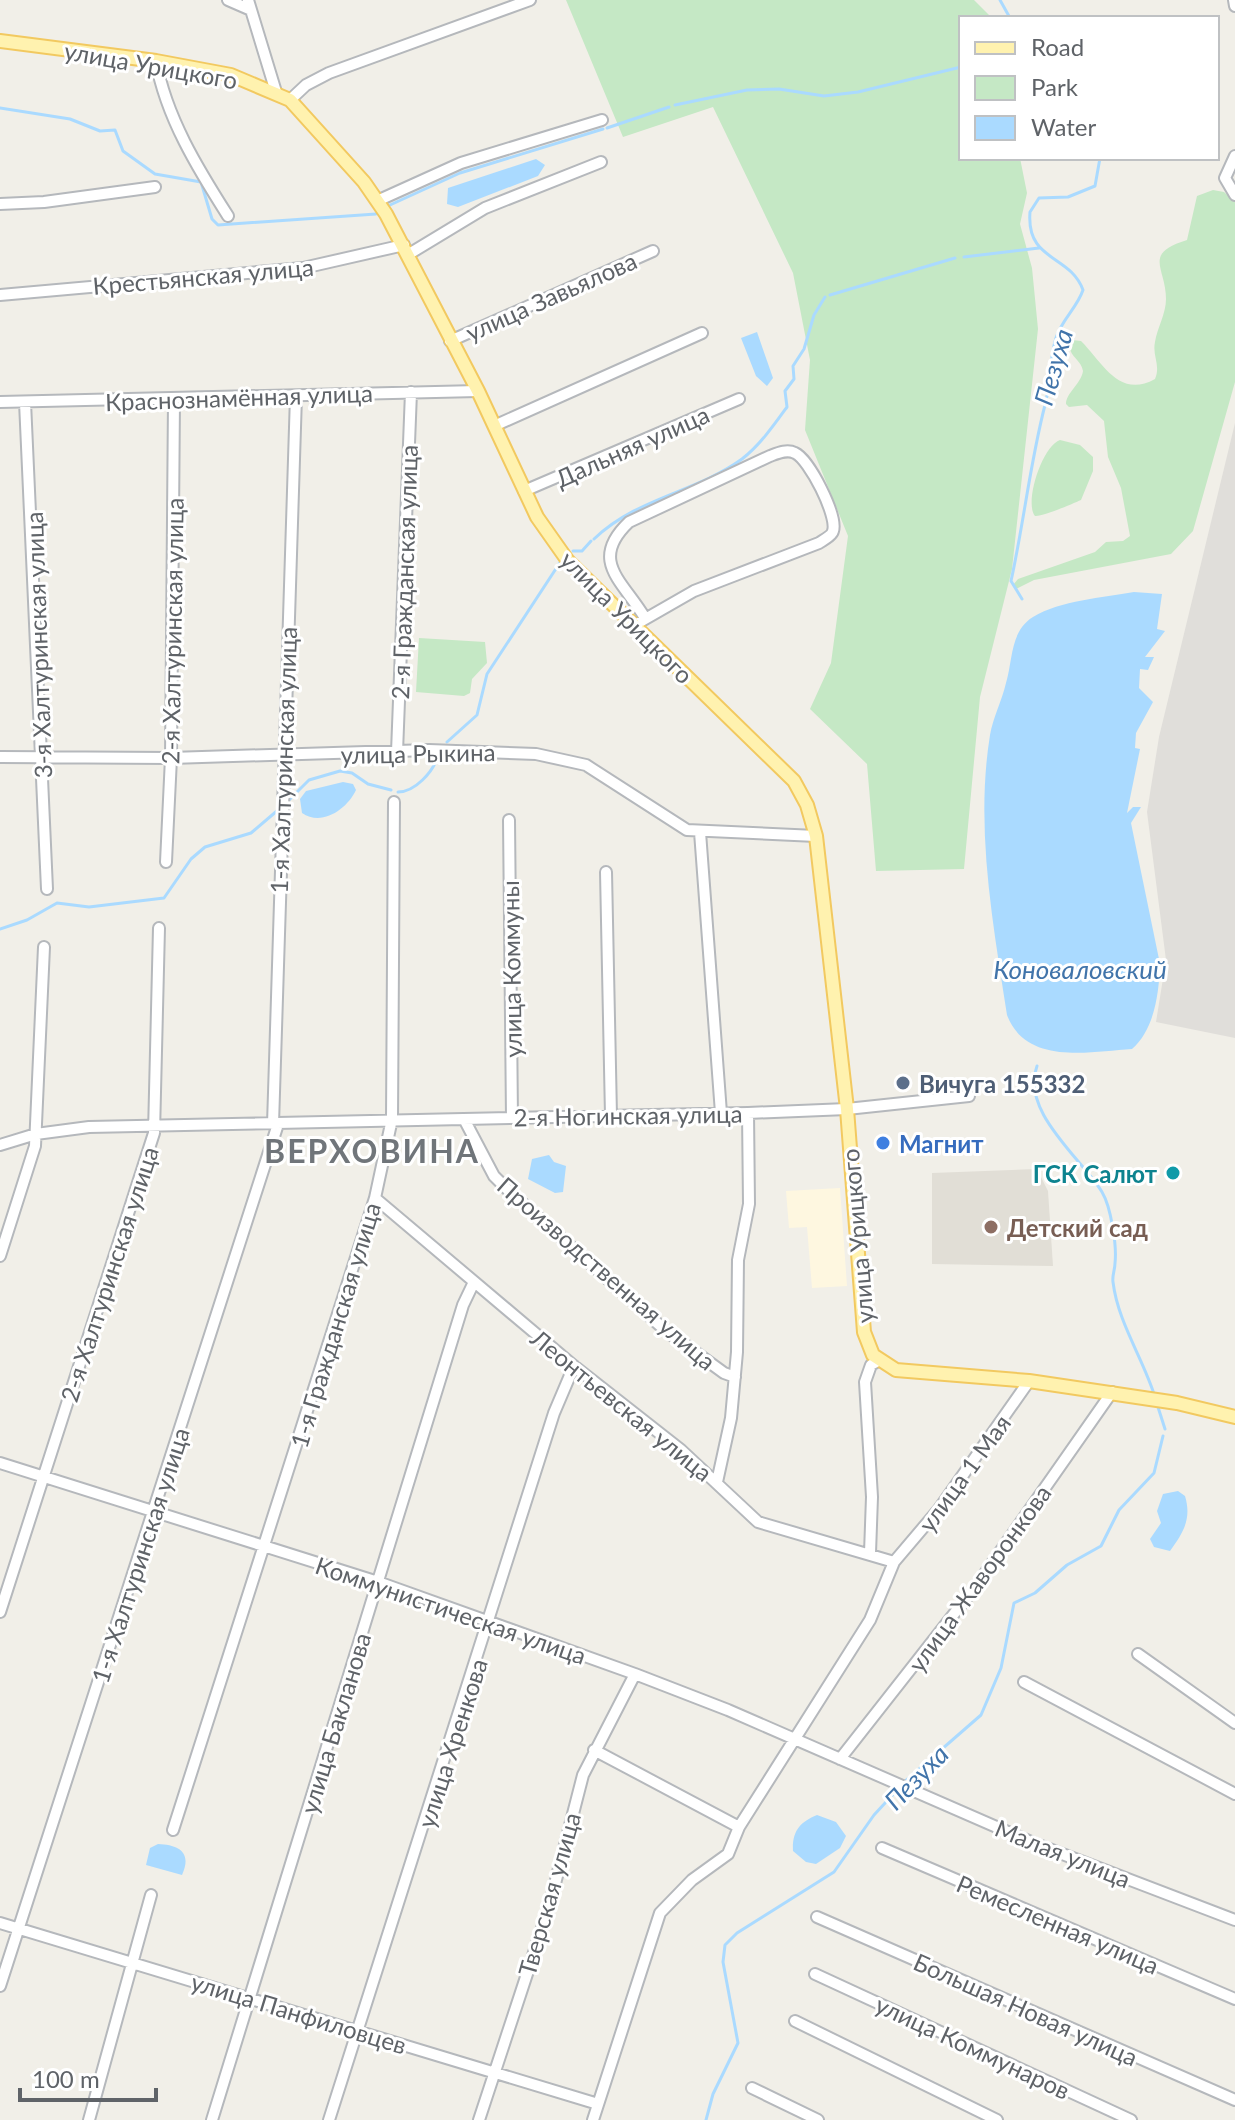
<svg xmlns="http://www.w3.org/2000/svg" width="1235" height="2120" font-family="Lato,sans-serif">
<rect width="100%" height="100%" fill="#f1efe8"/>
<path fill="#fef7e0" d="M840,1188l7,98 -35,2 -5,-61 -18,1 -3,-37z"/>
<path fill="#e0deda" d="M1235,423v615l-79,-16 10,-62 -19,-148 12,-75z"/>
<path fill="#e1ded6" d="M1037,1169l11,22 5,75 -121,-2v-91z"/>
<path fill="#c5e8c5" d="M566,0h408l17,17 -30,1v140h59l7,35 -7,31 12,44 6,61 -26,240 -32,128 -16,172 -88,2 -9,-107 -57,-55 21,-46 17,-127 -43,-106 5,-70 -17,-87 -80,-166 -90,30z
M1213,190l11,2 11,10v180l-42,149 -22,23 -137,26 -18,9 -3,-4 5,-6 77,-27 11,-10 17,-1 7,-5 -9,-48 -13,-31 -4,-36 -17,-16 -18,2 -3,-3c0,-11 15,-20 17,-33 -2,-13 -19,-16 -11,-31l9,1c22,22 38,58 74,38 6,-14 -3,-23 0,-37 2,-14 11,-28 11,-43 0,-32 -24,-45 21,-59l10,-44z
M1060,440l20,5 13,12v14l-12,29c-9,4 -39,17 -46,16 -11,-13 7,-70 25,-76z
M419,638l66,4 2,21 -15,16 -2,14 -6,3 -48,-4z"/>
<path fill="#aadaff" d="M536,159l9,6 -7,11 -80,31 -11,-3 1,-16z
M757,332l16,46 -6,8 -11,-10 -15,-38z
M1134,592l28,2 -5,35 8,2 -20,26h9l-6,13 -8,-1 -1,19 14,14 -17,31 -1,15 5,1 -13,64 6,-6h8l-10,16 29,141c-1,28 -5,65 -28,85 -44,3 -106,16 -125,-34 -14,-92 -32,-187 -17,-280 3,-17 12,-35 16,-52 7,-23 4,-52 27,-66 28,-17 69,-19 101,-25z
M343,782l10,2 3,6c-9,19 -34,37 -54,23l-2,-14 6,-8z
M549,1155l5,7 12,4 -3,26 -8,1 -27,-14 4,-20z
M1178,1491l7,5c7,23 -2,37 -15,55l-16,-4 -4,-8 11,-16 -4,-12 6,-17z
M817,1815l19,7 10,14 -6,12 -24,16 -10,-2 -13,-11c-1,-20 7,-29 24,-36z
M158,1844c22,1 34,9 24,31l-36,-10 4,-17z"/>
<g fill="none" stroke-linecap="round" stroke-linejoin="round">
<path stroke="#aadaff" stroke-width="3" d="M1000,0l10,18
M675,105l72,-15 32,-1 45,7 34,-4 103,-25
M0,108l70,11 30,12 15,-1 8,21 32,23 46,8 11,37 6,6 158,-11
M607,128l62,-21
M390,205l70,-32 143,-44
M964,257l75,-9
M830,295l125,-37
M594,539c44,-42 101,-46 148,-80 18,-14 32,-34 45,-52l-2,-16 9,-12 -1,-13 11,-17 10,-34 11,-18
M573,551h9l9,-10
M1022,599l-11,-18c13,-59 19,-118 34,-176 6,-22 4,-45 11,-67 6,-19 21,-30 27,-48 -13,-36 -57,-28 -53,-78l9,-14 29,-1 27,-11 5,-28
M447,742l30,-27 10,-41 74,-113
M398,792c17,0 35,-20 40,-36
M288,801l21,-21 31,-9 12,2 16,11 23,6
M0,929l27,-9 30,-17 32,4 75,-9 27,-39 14,-12 46,-14 27,-23
M1037,1066c-17,45 44,92 65,126 9,15 15,54 13,71 0,7 -3,12 -2,19 5,41 30,76 42,115
M1157,1404l8,25
M903,1783l78,-68 20,-47 13,-65 21,-10 32,-28 34,-19 18,-36 35,-37 9,-37
M706,2120l7,-26 25,-51 -15,-81 2,-17 12,-12 97,-61 40,-57 24,-26"/>
<defs>
<path id="minor" d="M228,0l23,10
M248,0l28,92
M1234,0l1,6
M156,61c10,56 42,108 72,155
M290,100l16,-15 23,-12 201,-73
M1235,156l-10,22 10,17
M377,201l84,-38 141,-43
M0,204l44,-2 111,-15
M409,254l76,-46 116,-46
M0,295l303,-27 101,-23
M450,341l203,-90
M0,402l478,-11
M25,402l22,487
M494,426l208,-93
M524,491l215,-92
M633,626l61,-35 125,-48c4,-3 13,-7 14,-12 5,-15 -24,-72 -38,-78 -8,-4 -17,0 -25,3l-141,66c-41,39 -6,59 16,96
M397,752l14,-360
M0,757l171,1 258,-8 107,4 50,11 101,65 129,6
M509,820l3,298
M700,832l21,281
M166,862l5,-104 3,-358
M606,872l5,244
M464,1119l30,57 18,18 153,136 59,43 11,4
M273,1124l23,-728
M0,1145l36,-11 53,-7 659,-14 99,-4 122,-13
M375,1198l199,168 107,84 77,72 136,40
M0,1256l35,-110 9,-199
M0,1463l378,119 257,92 93,36 303,132 204,78
M717,1482l14,-64 6,-66 1,-92 11,-56 -1,-91
M870,1553l2,-56 -7,-115 6,-17 7,-4
M0,1612l154,-479 5,-205
M1138,1654l97,69
M1024,1682l211,112
M594,1750l145,77
M840,1759l139,-177 133,-190
M173,1830l202,-632 17,-79 2,-317
M882,1848l353,151
M817,1917l418,183
M0,1923l598,181
M815,1974l316,146
M0,1986l278,-862
M795,2021l202,99
M752,2088l66,32
M89,2120l62,-225
M212,2120l251,-815 11,-23
M329,2120l225,-707 20,-47
M479,2120l70,-213 34,-132 52,-101
M593,2120l67,-207 32,-33 36,-26 11,-27 131,-207 24,-58 45,-53 90,-128"/>
<path id="major" d="M0,41l156,20 75,14 59,25 74,82 22,32 92,177 59,126 31,44 226,220 13,24 9,31 31,273 17,223 9,23 23,15 133,11 148,22 58,14"/>
</defs>
<use href="#minor" stroke="#b5b8bc" stroke-width="14"/>
<use href="#major" stroke="#f2c960" stroke-width="16"/>
<use href="#minor" stroke="#fff" stroke-width="10"/>
<use href="#major" stroke="#fff2af" stroke-width="12"/>
</g>
<circle fill="#5c6f8a" stroke="#fff" stroke-width="3" cx="903" cy="1083" r="8"/>
<circle fill="#3f7fe0" stroke="#fff" stroke-width="3" cx="883" cy="1143" r="8"/>
<circle fill="#0f9aa8" stroke="#fff" stroke-width="3" cx="1173" cy="1173" r="8"/>
<circle fill="#8d6e63" stroke="#fff" stroke-width="3" cx="991" cy="1227" r="8"/>
<g text-anchor="middle" dominant-baseline="central" stroke-width="6" stroke-linejoin="round" paint-order="stroke">
<g font-size="24" fill="#5f6368" stroke="#fff">
<text transform="translate(151 65) rotate(10)">улица Урицкого</text>
<text transform="translate(203 276) rotate(-5)">Крестьянская улица</text>
<text transform="translate(551 296) rotate(-24)">улица Завьялова</text>
<text transform="translate(239 397) rotate(-2)">Краснознамённая улица</text>
<text transform="translate(632 446) rotate(-24)">Дальняя улица</text>
<text transform="translate(404 572) rotate(-88)">2-я Гражданская улица</text>
<text transform="translate(627 617) rotate(45)">улица Урицкого</text>
<text transform="translate(172 631) rotate(-89)">2-я Халтуринская улица</text>
<text transform="translate(38 645) rotate(-92)">3-я Халтуринская улица</text>
<text transform="translate(418 753) rotate(-1)">улица Рыкина</text>
<text transform="translate(283 760) rotate(-88)">1-я Халтуринская улица</text>
<text transform="translate(511 969) rotate(-91)">улица Коммуны</text>
<text transform="translate(628 1115) rotate(-1)">2-я Ногинская улица</text>
<text transform="translate(857 1236) rotate(-95)">улица Урицкого</text>
<text transform="translate(607 1273) rotate(41)">Производственная улица</text>
<text transform="translate(109 1274) rotate(-72)">2-я Халтуринская улица</text>
<text transform="translate(335 1325) rotate(-73)">1-я Гражданская улица</text>
<text transform="translate(622 1405) rotate(39)">Леонтьевская улица</text>
<text transform="translate(964 1473) rotate(-54)">улица 1 Мая</text>
<text transform="translate(140 1555) rotate(-72)">1-я Халтуринская улица</text>
<text transform="translate(979 1578) rotate(-54)">улица Жаворонкова</text>
<text transform="translate(451 1610) rotate(19)">Коммунистическая улица</text>
<text transform="translate(335 1723) rotate(-73)">улица Бакланова</text>
<text transform="translate(452 1743) rotate(-72)">улица Хренкова</text>
<text transform="translate(1063 1853) rotate(22)">Малая улица</text>
<text transform="translate(549 1894) rotate(-74)">Тверская улица</text>
<text transform="translate(1058 1924) rotate(23)">Ремесленная улица</text>
<text transform="translate(1026 2009) rotate(24)">Большая Новая улица</text>
<text transform="translate(299 2013) rotate(17)">улица Панфиловцев</text>
<text transform="translate(973 2047) rotate(25)">улица Коммунаров</text>
</g>
<g font-size="24" font-weight="bold" fill="#4e5e75" stroke="#fff" text-anchor="start">
<text x="919" y="1083">Вичуга 155332</text>
</g>
<g font-size="24" font-weight="bold" fill="#366cbe" stroke="#fff" text-anchor="start">
<text x="899" y="1143">Магнит</text>
</g>
<g font-size="24" font-weight="bold" fill="#0d838f" stroke="#fff" text-anchor="end">
<text x="1157" y="1173">ГСК Салют</text>
</g>
<g font-size="24" font-weight="bold" fill="#785e54" stroke="#fff" text-anchor="start">
<text x="1007" y="1227">Детский сад</text>
</g>
<g font-size="26" font-style="italic" fill="#4174aa" stroke="#fff">
<text transform="translate(1053 367) rotate(-74)">Пезуха</text>
<text x="1080" y="969">Коноваловский</text>
<text transform="translate(916 1777) rotate(-46)">Пезуха</text>
</g>
<g font-size="32" font-weight="bold" letter-spacing="2" fill="#70757a" stroke="#fff">
<text x="372" y="1150">ВЕРХОВИНА</text>
</g>
</g>
<rect x="959" y="16" width="260" height="144" fill="#ffffff" stroke="#bfc1c3" stroke-width="2"/>
<rect x="975" y="42" width="40" height="12" fill="#fff2af" stroke="#bfc1c3" stroke-width="2"/>
<text x="1031" y="56" font-size="24" fill="#5f6368">Road</text>
<rect x="975" y="76" width="40" height="24" fill="#c5e8c5" stroke="#bfc1c3" stroke-width="2"/>
<text x="1031" y="96" font-size="24" fill="#5f6368">Park</text>
<rect x="975" y="116" width="40" height="24" fill="#aadaff" stroke="#bfc1c3" stroke-width="2"/>
<text x="1031" y="136" font-size="24" fill="#5f6368">Water</text>
<path d="M20 2088v12h136v-12" fill="none" stroke="#5f6368" stroke-width="4"/>
<text x="32" y="2088" font-size="24" fill="#5f6368" stroke="#ffffff" stroke-width="6" paint-order="stroke">100 m</text>
</svg>
